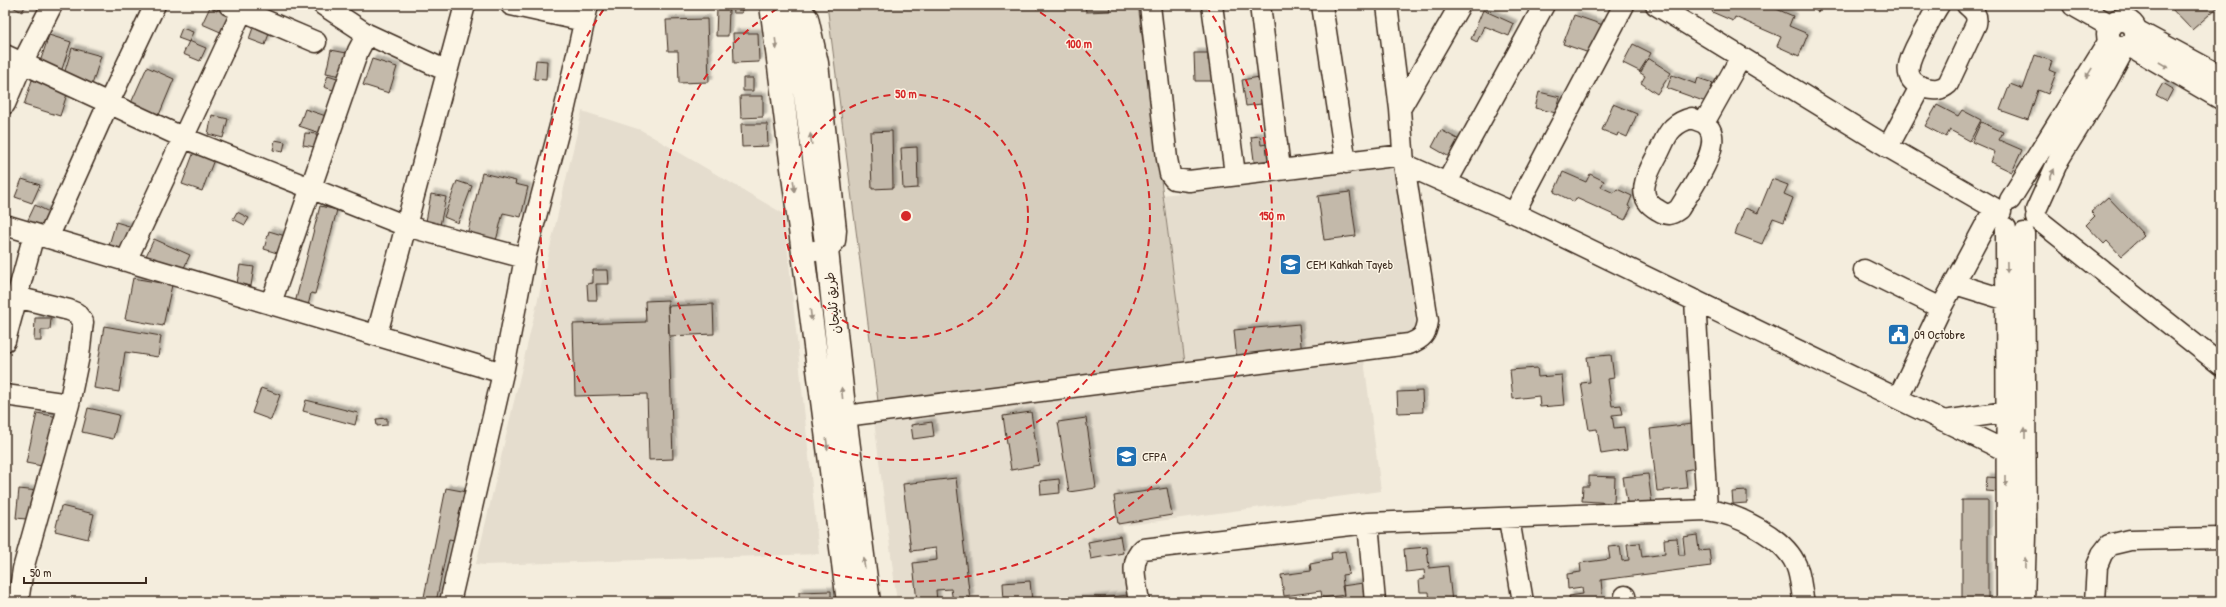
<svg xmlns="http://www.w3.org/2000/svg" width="2226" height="607" font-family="'Patrick Hand','Playpen Sans Arabic',sans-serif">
<defs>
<filter id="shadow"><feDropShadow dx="3.5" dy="-3.5" stdDeviation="1" flood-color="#0004"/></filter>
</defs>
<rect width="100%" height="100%" fill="#f4eddd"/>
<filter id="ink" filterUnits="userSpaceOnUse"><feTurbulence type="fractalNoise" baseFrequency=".025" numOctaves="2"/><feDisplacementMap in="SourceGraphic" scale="8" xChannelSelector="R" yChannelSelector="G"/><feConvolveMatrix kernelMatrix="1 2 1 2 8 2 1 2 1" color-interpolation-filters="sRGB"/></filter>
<g filter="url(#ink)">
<path fill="#e5ddce" d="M582,111l59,19 143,84 35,340 -335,11 -8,-1z
M1397,167l20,166 -232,30 -22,-168z
M1364,360l17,131 -259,35 11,76h-236l-23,-181z"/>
<path fill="#d6cdbd" stroke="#887c6e" d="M827,5h311l47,358 -307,38z"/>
<path fill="#c3b9aa" stroke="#3b2a1e" filter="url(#shadow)" d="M9,5h17l-4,7z
M220,5l22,11 -10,21 -30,-13 8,-17 7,4z
M742,5v8h-9l-1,-7z
M1085,5h24l1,6 -24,1z
M1715,5h52l26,11 -4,10 19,8 -9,22 -22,-10 4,-9 -46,-20 -2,4 -21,-9z
M1806,5h15l-3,7z
M2168,5h53v4l-2,-3 -27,24z
M717,8l12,1 -1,27h-12z
M1483,10l31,14 -5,12 -25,-10 -7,16 -6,-3z
M1574,15l32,11 -11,29 -32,-11z
M707,19l2,63 -30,1 -1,-32h-10l-2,-31z
M255,22l16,6 -6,17 -16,-6z
M182,28l11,4 -4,10 -11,-4z
M733,33h25l1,29 -25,1z
M49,35l22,7 -10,30 -22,-7z
M189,41l17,7 -6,13 -17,-7z
M1633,44l18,9 -10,19 -18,-9z
M72,48l29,8 -9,29 -28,-11z
M331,50l26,5 -5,23 -26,-5z
M1194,53h14v8h13v20h-26z
M2035,55l17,6 -3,9 7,3 -8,21 -10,-4 -10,30 -28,-10 10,-26 13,5z
M1648,58l23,15 -14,21 -16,-11 4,-7 -6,-4z
M372,59l25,8 -8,26 -26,-8z
M536,60l11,1 -1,19 -12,-1z
M147,67l27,12 -15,36 -28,-12z
M328,75l15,5 -4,12 -15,-5z
M1672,75l24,9 2,-6 15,5 -7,19 -39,-14z
M1265,76l4,27 -23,3 -4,-26z
M743,78h10v13h-10z
M32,80l36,11 -8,25 -36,-11z
M2163,83l10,6 -6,12 -11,-6z
M1539,92l21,5 -4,16 -21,-5z
M740,96h23v21l-22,1z
M1613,104l24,10 -10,23 -9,-4 -1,3 -15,-6z
M1937,105l21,11 4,-6 19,10 -11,21 -20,-11 -4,7 -21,-11z
M305,109l30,10 -6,17 -30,-10z
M212,115l16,4 -5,19 -15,-4z
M1981,122l22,10 -4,8 23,10 -10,22 -21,-10 4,-10 -23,-10z
M741,124h26l1,22 -26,1z
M1441,130l22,12 -10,17 -21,-12z
M892,131l1,57 -21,1 -2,-57z
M305,133l12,1 -2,13 -12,-2z
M1260,136l1,9 17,-3 3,22 -26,4 -4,-31z
M275,140l10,2 -2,10 -10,-2z
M917,147l1,41 -15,1 -2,-41z
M195,149l20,8 -13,34 -20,-7z
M1563,172l23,10 4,-8 14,7 -3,6 13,6 3,-4 15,7 -4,10 3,2 -6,12 -49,-22 -2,4 -20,-10z
M482,173l34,8 -1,3 13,3 -7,30 -18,-4 -7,28 -29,-6z
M22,179l18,6 -8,18 -17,-6z
M1772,179l16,6 -4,9 9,4 -9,24 -11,-4 -11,26 -27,-10 10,-26 13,5z
M457,181l15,5 -14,37 -14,-6z
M1350,192l6,44 -32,4 -6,-44z
M431,194l15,3 -7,33 -14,-3z
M2108,197l36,38 -23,21 -14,-15 -3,3 -18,-19 9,-9 -4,-4z
M35,205l18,9 -8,17 -18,-9z
M320,206l17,4 -22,84 -4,-1 -3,13 -13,-3z
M237,212l12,6 -4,7 -12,-6z
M116,222l26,8 -7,22 -26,-7z
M269,231l26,8 -5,18 -26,-8z
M154,239l36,16 -8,17 -36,-16z
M240,265l14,2 -3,19 -14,-2z
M593,270h15l1,14h-13l1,16h-9l-1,-16 6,-1z
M133,278l39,7 -9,41 -38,-7z
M668,300l5,159 -24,1 -2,-66 -72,2 -2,-72 73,-2 -1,-21z
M713,304l1,30 -45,2 -1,-30z
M35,318h16l-1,12h-9v11h-7z
M1299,324l3,32 -65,6 -3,-32z
M104,326l57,10 -3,21 -33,-5 -6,40 -25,-4z
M2221,326v13l-6,-8z
M1611,355l3,23 -6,1 4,27 9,-1 2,9 -11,1 2,13 10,-1 3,23 -26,4 -4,-25 -8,1 -8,-47 9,-1 -3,-25z
M1537,368l1,9 24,-2 3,30 -25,2 -1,-11 -26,3 -3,-29z
M261,388l19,7 -9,25 -19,-7z
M1422,391l1,21 -25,1 -1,-21z
M306,400l52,13 -3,12 -52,-14z
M88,408l31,7 -6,24 -31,-7z
M1031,412l8,53 -28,5 -8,-54z
M37,413l32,6 -11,50 -32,-6z
M387,418v7l-10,1 -1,-7z
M1086,418l10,70 -27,4 -11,-70z
M932,422l2,14 -21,3 -2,-14z
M1692,424l5,44 -12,2 2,18 -30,3 -7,-62z
M1648,474l4,30 -24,4 -5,-31z
M1589,476l26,1 -1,26 -32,-2 1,-15h6z
M1987,477l12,1v14l-13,-1z
M956,478l14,121 -17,3 -2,-13 -15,1 1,12h-20l-4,-39 24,-3 -1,-12 -25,3 -8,-67z
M1059,479l1,14 -19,2 -1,-14z
M446,488l32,6 -9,49 -20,-4 -13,63h-13z
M1167,488l5,27 -54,9 -4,-28z
M19,489l29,3 -3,29 -29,-3z
M1747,491v12l-14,1 -1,-12z
M1962,500h26v102h-26z
M61,506l33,8 -6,25 -33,-8z
M1697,535l2,15 10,-1 2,17 -110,14 2,22h-33l-1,-6 14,-2 -1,-7 -14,2 -1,-15 14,-2 -1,-9 30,-4 -2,-12 12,-1 2,15 7,-1 -2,-16 13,-1 2,14 23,-3 -1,-15 13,-1 2,17h6l-2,-18z
M1120,536l3,17 -32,6 -3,-17z
M1427,547l2,21 19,-2 4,36h-22l-1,-10h-9l-1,-12 6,-1 -1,-9 -18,2 -2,-23z
M1345,551l4,23 -7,1 2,20 -22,3 -1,-7 -37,5 -3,-21 30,-4 -1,-7 22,-4 -1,-7z
M1030,581l2,21h-28l-1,-19z
M1363,583l3,19h-21l-3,-16z
M831,591v11h-32v-10z
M1139,594l1,8h-72l-1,-1z"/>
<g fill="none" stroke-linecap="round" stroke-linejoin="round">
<defs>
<path id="minor" d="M229,5l87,37
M323,5l44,29
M511,5l73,16
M797,5l11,13 10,45 18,167 -1,11 -8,9 -24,2
M1150,5l17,154 3,15 4,5 15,2 214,-26
M1212,5l23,169
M1260,5l20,164
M1322,5l24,158
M1387,5l13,104
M1624,5l-110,208 492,238
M1656,5l232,142 113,65
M1939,5c-6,9 -11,20 -17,30 -9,17 -27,45 4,53 9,2 15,2 22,-4l28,-60c2,-9 -2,-13 -9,-19
M5,55l179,83 222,88 119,32
M5,104l18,-42 29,-57
M1692,118c3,2 8,3 12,5 25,17 -14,67 -25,86 -8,6 -12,7 -21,1 -26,-14 -9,-39 1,-58 4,-8 8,-19 14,-24 6,-6 11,-8 19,-10z
M1704,123l37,-66
M1888,147l32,-60
M1404,164l110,49
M1447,182l97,-177
M2010,200l100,-161
M2036,210l23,-51 48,-78 18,-33
M2036,218l185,147
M5,225l498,148
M2006,228l1,374
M2024,233l2,302 -2,67
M48,238l60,-134 47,-99
M126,261l116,-250
M1864,270l77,38
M1955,284l52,16
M16,297l53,13 7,3 7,9 -4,34 -10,48
M1695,300l12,210
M271,303l87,-252 9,-17 80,37
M377,334l88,-329
M5,341l29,-107
M5,395l64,9 -46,165 -5,33
M1898,398l43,-90 53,-99
M845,416l564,-72c13,-5 17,-9 19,-23l-24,-157 -4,-55 60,-104
M1944,421l62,-9
M1509,519l14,83
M1368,523l7,79
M1625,596l1,6
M450,602l53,-229 22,-115 40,-151 23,-102
M1139,602c-2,-17 -11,-41 4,-53l225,-26 339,-13c29,3 78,28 89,55 5,11 5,26 8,37
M2095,602l2,-36 5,-12 7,-9 21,-5 91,-2"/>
<path id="major" d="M771,5l77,597
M792,5l35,245 18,166 24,186
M2074,5l37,21
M2108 34a14 14 0 1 1 28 0a14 14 0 1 1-28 0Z
M2136,31l85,46
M2130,45l91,53"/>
</defs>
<use href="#minor" stroke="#3b2a1e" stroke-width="23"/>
<use href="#major" stroke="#3b2a1e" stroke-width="25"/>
<use href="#minor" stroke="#fcf5e5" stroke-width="20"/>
<use href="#major" stroke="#fcf5e5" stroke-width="22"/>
</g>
<defs><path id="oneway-solid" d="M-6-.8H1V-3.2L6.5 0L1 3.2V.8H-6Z"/></defs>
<g fill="#9c9082">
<use href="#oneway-solid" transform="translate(776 44) rotate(83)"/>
<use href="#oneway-solid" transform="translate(2164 65) rotate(30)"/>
<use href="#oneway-solid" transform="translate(2089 73) rotate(122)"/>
<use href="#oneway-solid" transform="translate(811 139) rotate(-98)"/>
<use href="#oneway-solid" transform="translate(2052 174) rotate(-66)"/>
<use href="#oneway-solid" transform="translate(794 186) rotate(83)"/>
<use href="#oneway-solid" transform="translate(2007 267) rotate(89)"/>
<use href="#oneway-solid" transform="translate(811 315) rotate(83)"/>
<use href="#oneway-solid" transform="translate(842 393) rotate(-96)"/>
<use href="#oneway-solid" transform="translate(2025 433) rotate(-90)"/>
<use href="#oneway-solid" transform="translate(827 444) rotate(83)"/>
<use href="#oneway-solid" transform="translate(2006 481) rotate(90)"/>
<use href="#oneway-solid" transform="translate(864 563) rotate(-98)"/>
<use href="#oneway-solid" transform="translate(2025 563) rotate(-89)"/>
</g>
</g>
<g fill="none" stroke="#d62828" stroke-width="2" stroke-dasharray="7 5">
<circle cx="906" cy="216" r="122"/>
<path d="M1030 6A244 244 0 1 1 782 6"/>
<path d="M1206 6A366 366 0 1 1 606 6"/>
</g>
<defs>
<symbol id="school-square" viewBox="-11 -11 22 22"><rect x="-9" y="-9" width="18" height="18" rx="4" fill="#1f6fb2" stroke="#fcf5e5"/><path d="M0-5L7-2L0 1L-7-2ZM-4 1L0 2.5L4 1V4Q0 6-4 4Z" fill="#fff"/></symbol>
<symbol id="civic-square" viewBox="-11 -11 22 22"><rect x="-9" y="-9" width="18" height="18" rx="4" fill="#1f6fb2" stroke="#fcf5e5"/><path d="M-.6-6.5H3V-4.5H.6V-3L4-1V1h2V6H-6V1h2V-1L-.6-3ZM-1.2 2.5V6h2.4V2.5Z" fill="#fff"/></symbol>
<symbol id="university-square" viewBox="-11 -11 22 22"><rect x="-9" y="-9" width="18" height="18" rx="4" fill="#1f6fb2" stroke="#fcf5e5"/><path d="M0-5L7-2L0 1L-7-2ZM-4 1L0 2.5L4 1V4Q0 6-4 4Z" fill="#fff"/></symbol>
</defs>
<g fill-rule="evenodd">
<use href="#school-square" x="1278" y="252" width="25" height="25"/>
<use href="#civic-square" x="1886" y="322" width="25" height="25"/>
<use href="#university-square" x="1114" y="444" width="25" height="25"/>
</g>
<g text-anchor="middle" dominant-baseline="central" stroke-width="3" stroke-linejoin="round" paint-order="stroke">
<g font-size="13" fill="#3b2a1e" stroke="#fcf5e5" text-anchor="start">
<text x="1306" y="264">CEM Kahkah Tayeb</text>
<text x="1914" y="334">09 Octobre</text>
<text x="1142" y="456">CFPA</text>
</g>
<g font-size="13" fill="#3b2a1e" stroke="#fcf5e5">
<text transform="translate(832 303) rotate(-96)">طريق ثليجان</text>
</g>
</g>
<circle cx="906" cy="216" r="6" fill="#d62828" stroke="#fcf5e5" stroke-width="2"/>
<g font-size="12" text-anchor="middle" font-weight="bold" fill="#d62828" stroke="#fcf5e5" stroke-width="3" stroke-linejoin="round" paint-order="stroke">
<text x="1079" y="48">100 m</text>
<text x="906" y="98">50 m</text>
<text x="1272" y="220">150 m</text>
</g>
<rect width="2226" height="607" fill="none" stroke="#fcf5e5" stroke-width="20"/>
<rect x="10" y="10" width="2206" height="587" fill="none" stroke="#3b2a1e" stroke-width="1.5" filter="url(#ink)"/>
<path d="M24 577v6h122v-6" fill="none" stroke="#3b2a1e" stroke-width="2"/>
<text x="30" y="577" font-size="12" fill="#3b2a1e" stroke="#fcf5e5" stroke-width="3" paint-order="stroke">50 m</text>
</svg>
